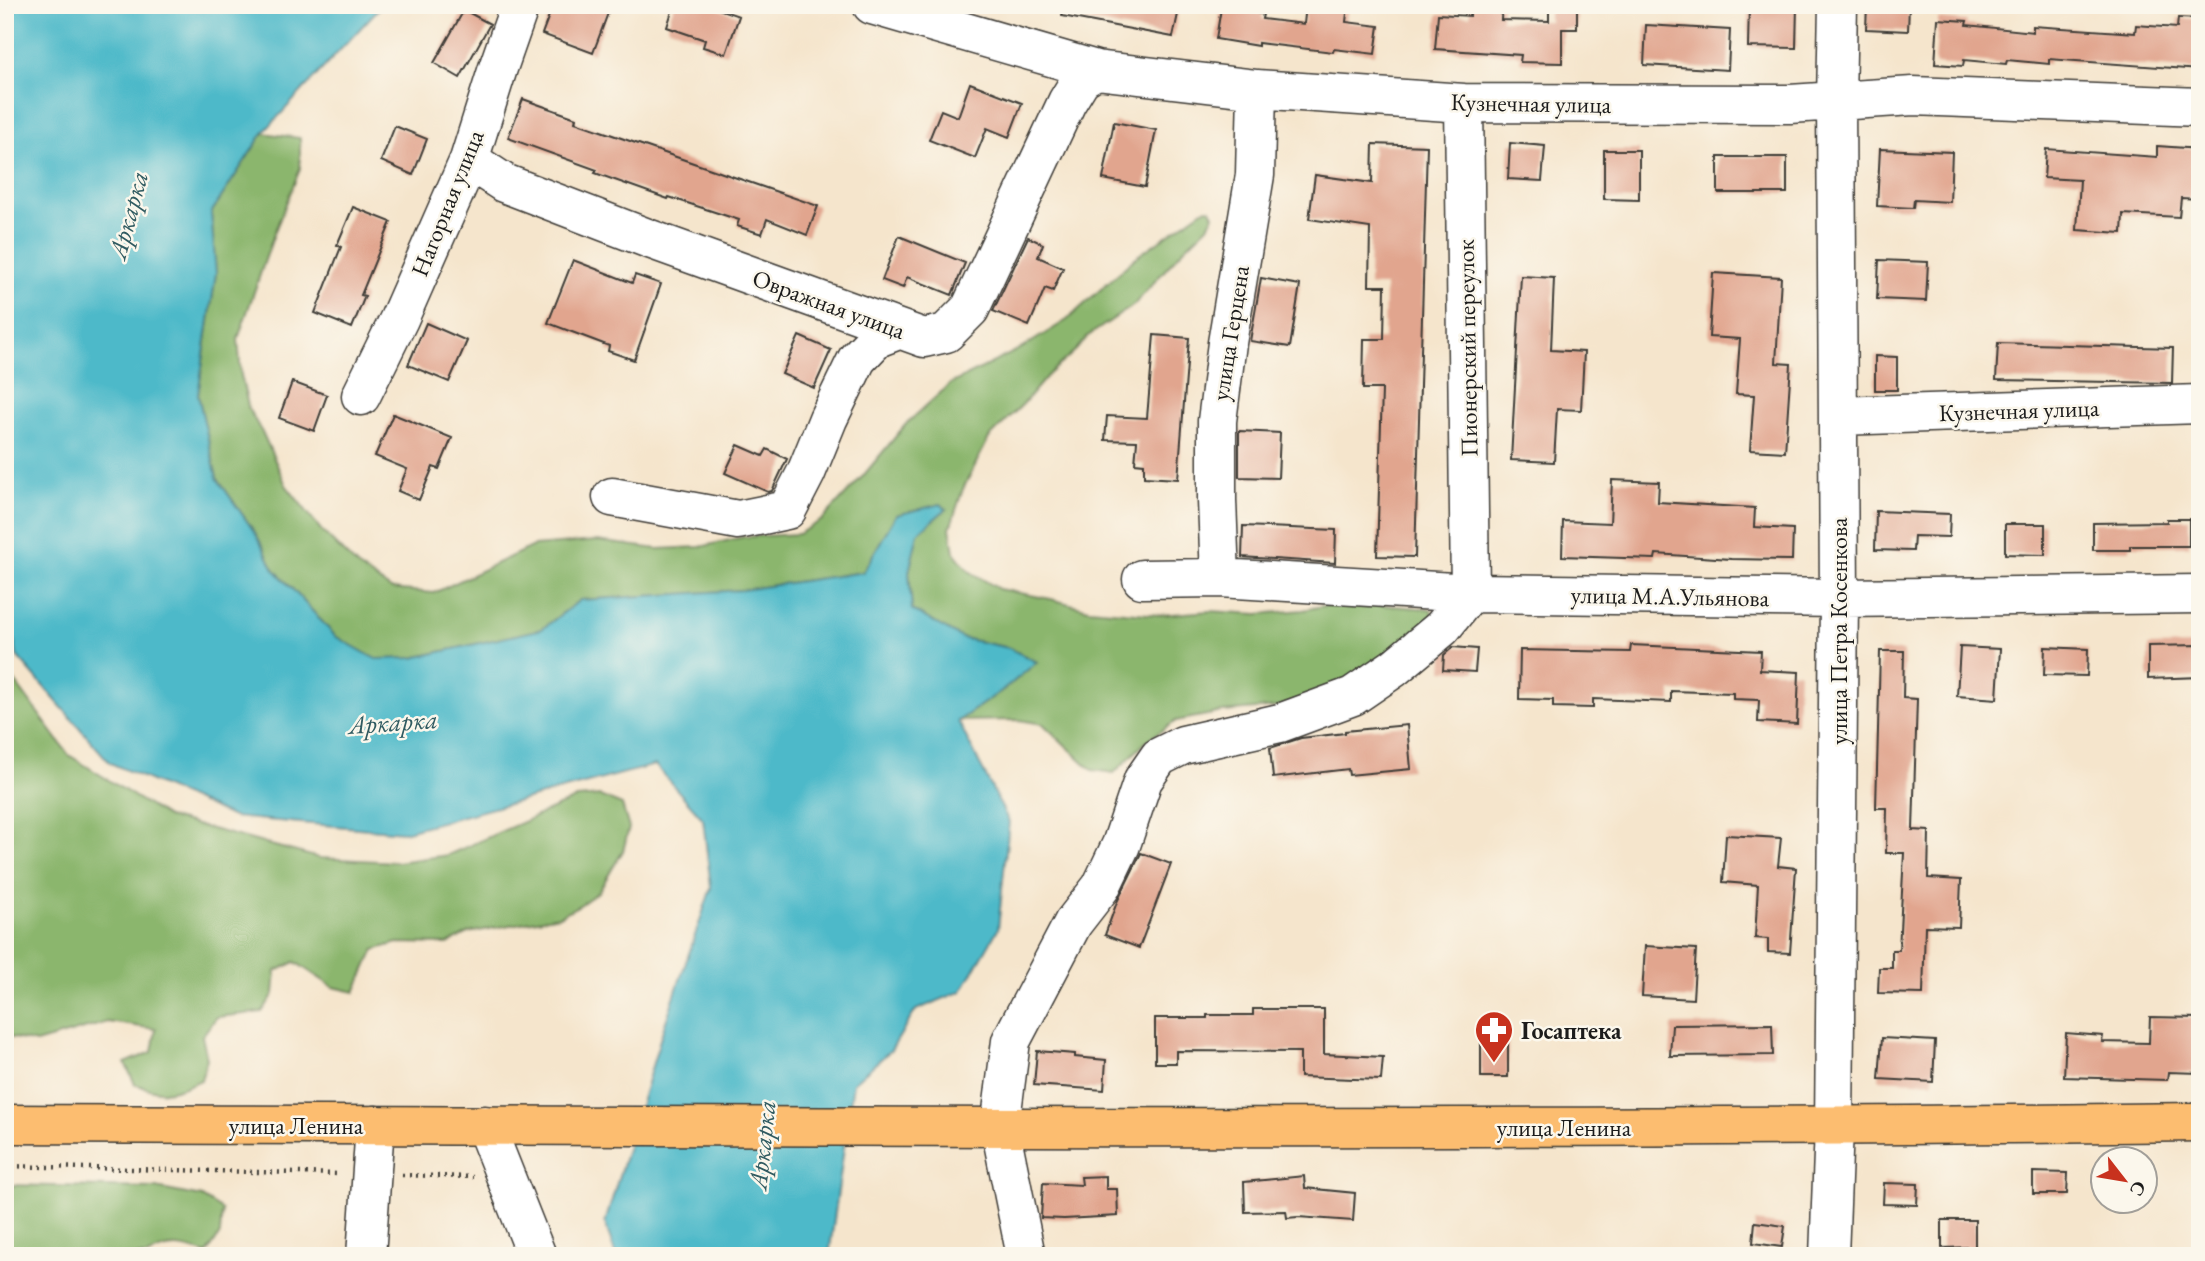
<svg xmlns="http://www.w3.org/2000/svg" width="2205" height="1261" font-family="'EB Garamond',serif">
<rect width="100%" height="100%" fill="#fbf7ec"/>
<filter id="ink" filterUnits="userSpaceOnUse"><feTurbulence type="fractalNoise" baseFrequency=".0143" numOctaves="2"/><feDisplacementMap in="SourceGraphic" scale="14" xChannelSelector="R" yChannelSelector="G"/><feConvolveMatrix kernelMatrix="1 2 1 2 8 2 1 2 1" color-interpolation-filters="sRGB"/></filter>
<filter id="wash" filterUnits="userSpaceOnUse"><feTurbulence type="fractalNoise" baseFrequency=".00686" numOctaves="4" result="noise"/><feDisplacementMap in="SourceGraphic" scale="28" xChannelSelector="R" yChannelSelector="G"/><feGaussianBlur stdDeviation="1.57" result="paint"/><feColorMatrix in="noise" values="0 0 0 0 0 0 0 0 0 0 0 0 0 0 0 0 0 1.4 0 .05"/><feComposite in="paint" operator="in"/></filter>
<g filter="url(#wash)">
<rect width="100%" height="100%" fill="#f5e5cc"/>
<path fill="#8bb66d" stroke="#546944" stroke-width="2" d="M263,133l37,5v31l-25,62 -37,108 3,36 8,35 15,26 22,49 36,46 35,35 34,23 43,4 99,-47 64,-5 61,8 42,-2 43,-10 55,-3 24,-14 41,-44 43,-52 44,-40 72,-36 45,-28 69,-63 70,-49 5,1 3,6 -6,11 -27,26 -47,53 -46,31 -12,14 -29,26 -23,27 -35,35 -26,51 -13,39 4,24 15,19 30,18 52,10 38,10 71,6 50,-4 48,3 45,-4 39,-8 89,7 4,11 -93,65 -64,22 -55,5 -47,9 -28,19 -34,33 -22,-3 -49,-46 -24,-4 -61,1 49,-34 30,-25 -28,-14 -47,-10 -50,-28 -3,-38 9,-39 28,-24 -5,-5 -45,11 -33,57 -121,18 -162,10 -38,29 -129,29 -37,2 -41,-24 -61,-67 -18,-35 -39,-56 -19,-83 18,-122 -5,-60z
M5,668l64,87 98,62 152,41 78,4 51,-7 129,-57 23,-2 22,9 7,23 -6,23 -25,41 -18,13 -21,11 -91,17 -20,11 -51,-1 -23,7 -19,42 -22,-5 -38,-25 -19,9 -2,23 -12,18 -45,5 -15,19 5,23 -6,21c-30,13 -36,16 -66,4l-10,-21 27,-11 4,-23 -48,-7 -72,21 -31,-7z
M5,1185l151,3 46,9 20,13 -2,24 -13,20c-25,-8 -37,-11 -60,2h-142z"/>
<path fill="#4db9c9" stroke="#346a72" stroke-width="2" d="M5,5h377l-119,128 -52,80 5,60 -18,122 19,83 39,56 18,35 61,67 41,23 37,-1 129,-29 38,-29 162,-10 121,-18 33,-57 45,-11 5,5 -28,24 -9,39 3,38 50,28 47,10 28,14 -30,25 -49,34 51,101 -11,107 -36,62 -46,19 -25,40 -38,33 -24,173h-213l-11,-33 56,-187 50,-148 -8,-69 -48,-54 -252,67 -170,-15 -123,-54 -93,-107 -12,-69z"/>
<g id="blocks">
<path fill="#e1a58e" d="M553,5h58l-18,48 -51,-19z
M674,5h33l32,11 -13,38 -23,-7 2,-7 -38,-13z
M1063,5h117l-7,32 -111,-21z
M1306,5h42l-2,17 33,4 -4,28 -41,-5 -1,3 -75,-9v3l-42,-7 5,-31 42,6 -1,5 42,5z
M1470,5h32l-1,15 48,1v-16h28v24h-15v34l-42,-1 1,-7 -86,-6 3,-35 32,2z
M1749,5h48l-1,43 -48,-1z
M1867,5h42l-1,26 -42,-2z
M464,10l26,14 -30,54 -26,-15z
M2178,18l22,1v51l-151,-11v5l-42,-4 -1,4 -42,-4 -1,6 -28,-2 3,-45 29,2 -1,4 67,7v-6l102,7 1,-8 41,3z
M1646,25l84,5 -2,40 -84,-5z
M970,83l52,20 -13,34 -22,-9 -12,30 -46,-18 12,-30 17,7z
M523,99l53,19 -1,4 243,84 -11,29 -40,-16 -5,15 -25,-8 2,-6 -70,-23 -1,2 -73,-26 2,-3 -89,-32z
M1114,122l42,8 -11,57 -42,-8z
M395,126l32,13 -14,36 -32,-14z
M1510,143l35,3 -3,35 -34,-2z
M1373,144l54,2 -12,411 -38,-1 5,-167h-19l1,-50h20l1,-53h-16l1,-58 -61,-9 6,-44 57,8z
M2157,146l43,3v50l-19,-1 -2,19 -56,-3 -1,19 -45,-3 3,-50 -36,-2 2,-29 111,8z
M1880,149l72,3 -2,50 -36,-2 -1,8 -36,-2z
M1604,150h35v50l-35,-1z
M1718,157h69v36h-69z
M353,207l38,15 -30,73 4,1 -13,32 -37,-15 26,-66 -4,-2z
M899,236l66,27 -13,32 -45,-18 -4,11 -21,-8z
M1028,237l15,7 -5,13 25,11 -10,23 -8,-3 -16,38 -36,-15z
M573,260l59,23 3,-8 26,9 -27,76 -26,-9 1,-5 -61,-23z
M1879,260l49,2 -2,39 -49,-2z
M1713,273l68,4 -5,86 15,1 -6,88 -35,-2 4,-55 -18,-1 4,-55 -31,-2z
M1521,276l33,2 -3,72 33,2 -3,58 -24,-1 -3,53 -43,-2z
M1261,278l39,7 -10,62 -40,-6z
M426,323l41,18 -18,41 -41,-17z
M1154,335l35,3 -11,141 -34,-2v-13l-9,-1 2,-22 -32,-1 2,-24 40,2z
M799,336l32,14 -17,38 -32,-14z
M1998,343l175,5 -1,35 -176,-3z
M1875,356l22,1v33h-22z
M292,382l35,13 -13,36 -35,-13z
M393,414l59,24 -13,31 -6,-2 -14,33 -21,-9 9,-22 -32,-13z
M1239,431l41,2 -2,45 -39,-1z
M738,445l25,11 4,-7 20,10 -15,32 -4,1 -43,-19z
M1612,480l47,2 -1,20 97,6 -1,19 39,2 -1,31 -61,-1 -75,-5 -1,5 -93,-3 1,-35 47,2z
M1876,511l74,3 -1,23 -35,-1 -1,15 -38,-1z
M2167,519h22v27h-59v4h-37v-27l74,-1z
M2005,524h40v31l-40,-1z
M1243,526l93,4 -1,33 -93,-6z
M1631,645l130,6 -1,19 39,2 -2,52 -39,-2 1,-22 -26,-1v-6l-62,-2v11l-78,-3v9l-40,-1v-7l-34,-1 1,-49 110,2z
M2200,645v32l-52,2v-33z
M1453,647l24,2 -2,23 -32,-2 1,-15z
M1960,647l40,2 -3,50 -40,-3z
M2045,647l43,2 -1,27 -43,-1z
M1880,651h24l-1,47 14,1 -4,131 16,1 -1,47 33,2 -2,47 -34,-1 -2,68 -45,-1 1,-25h13v-18h7l5,-97h-18l1,-45h-11z
M1407,725l4,44 -62,6 -1,-6 -75,9 -3,-30 31,-10 44,-5v-2z
M1726,835l55,3 -3,28 18,2 -6,85 -22,-1v-13l-13,-1 3,-53 -35,-3z
M1141,853l30,11 -32,84 -34,-13 12,-33z
M1645,946l51,3 -3,50 -51,-3z
M1253,1009h71v45l59,3 -2,23 -81,-3v-25l-124,-1v12h-21v-45h52v-3h46z
M2150,1017l50,1v55l-32,-1 -1,8 -103,-3 2,-44 37,3 -1,6 47,1z
M1772,1024l1,31 -103,1 2,-31z
M1481,1034h27v43h-27z
M1882,1038l53,3 -2,41 -54,-3z
M1037,1051l38,3v3l31,3 -2,30 -70,-5z
M2033,1172l35,1 -1,21h-34z
M1106,1176v13h11l1,27 -54,3 -23,-1 2,-35 39,2 -1,-8z
M1304,1176l1,12 50,5 -2,28 -55,-4 -11,1 -1,-7 -41,1 -1,-30z
M1884,1183l34,1 -1,21 -34,-1z
M1942,1220h33v27l-33,1z
M1755,1222l30,4 -3,21 -29,-4z"/>
</g>
</g>
<g filter="url(#ink)">
<use href="#blocks" fill-opacity="0" stroke="#3d3a36" stroke-width="2"/>
<g fill="none" stroke-linecap="round" stroke-linejoin="round">
<defs>
<path id="minor" d="M872,5l224,65 161,19 207,14 326,1 123,-8 287,11
M469,160l35,23 143,55 277,100 22,-5 24,-24 97,-207 14,-23 15,-9
M361,396l38,-77 70,-159 29,-92 22,-63
M1838,416l362,-12
M612,497l126,23 49,-10 19,-37 22,-54 29,-60 20,-21 21,-8
M1220,578l-3,-78v-79l10,-78 28,-168 2,-86
M1142,579l78,-1 250,15 369,5 361,-4
M485,1125l52,131
M366,1256l9,-131
M1026,1256l-26,-129 11,-86 62,-118 28,-36 20,-42 22,-65 16,-23 24,-12 97,-22 73,-27 41,-28 48,-40 28,-35 -6,-490
M1829,1256l5,-129 5,-529 -3,-498 2,-95"/>
<path id="major" d="M5,1124c732,2 1463,7 2195,-2"/>
</defs>
<use href="#minor" stroke="#3d3a36" stroke-width="41"/>
<use href="#major" stroke="#3d3a36" stroke-width="41"/>
<path stroke="#3d3a36" stroke-width="4.5" stroke-dasharray="2 5" stroke-linecap="butt" d="M5,1166l335,8
M402,1175l71,2"/>
<use href="#minor" stroke="#fff" stroke-width="38"/>
<use href="#major" stroke="#fcbd6f" stroke-width="38"/>
</g>
</g>
<defs>
<symbol id="pharmacy-pin" viewBox="-11 -11 22 30"><path d="M0 17L-7.5 6A9.5 9.5 0 1 1 7.5 6Z" fill="#c8321e" stroke="#fbf7ec"/><path d="M-2-6h4v4h4v4h-4v4h-4v-4h-4v-4h4Z" fill="#fff"/></symbol>
</defs>
<g fill-rule="evenodd">
<use href="#pharmacy-pin" x="1472" y="1008" width="44" height="60"/>
</g>
<g text-anchor="middle" dominant-baseline="central" stroke-width="5" stroke-linejoin="round" paint-order="stroke">
<g font-size="24" fill="#1c1c1c" stroke="#fbf7ec">
<text transform="translate(1531 103) rotate(1)">Кузнечная улица</text>
<text transform="translate(447 203) rotate(-68)">Нагорная улица</text>
<text transform="translate(829 304) rotate(20)">Овражная улица</text>
<text transform="translate(1230 333) rotate(-81)">улица Герцена</text>
<text transform="translate(1467 348) rotate(-91)">Пионерский переулок</text>
<text transform="translate(2019 410) rotate(-2)">Кузнечная улица</text>
<text transform="translate(1670 596) rotate(1)">улица М.А.Ульянова</text>
<text transform="translate(1838 631) rotate(-90)">улица Петра Косенкова</text>
<text x="296" y="1125">улица Ленина</text>
<text x="1564" y="1127">улица Ленина</text>
</g>
<g font-size="24" font-weight="bold" fill="#1c1c1c" stroke="#fbf7ec" text-anchor="start">
<text x="1521" y="1030">Госаптека</text>
</g>
<g font-size="26" font-style="italic" fill="#305b61" stroke="#fbf7ec">
<text transform="translate(128 215) rotate(-75)">Аркарка</text>
<text transform="translate(393 722) rotate(-4)">Аркарка</text>
<text transform="translate(762 1145) rotate(-84)">Аркарка</text>
</g>
</g>
<rect width="2205" height="1261" fill="none" stroke="#fbf7ec" stroke-width="28"/>
<g transform="translate(2124 1180) rotate(121)"><circle r="33" fill="#fbf7ec" stroke="#a29f99" stroke-width="2"/>
<path d="M0-5L12 26L0 18L-12 26Z" fill="#c8321e"/>
<text y="-10" font-size="19" font-weight="bold" text-anchor="middle" fill="#1c1c1c">С</text>
</g>
</svg>
